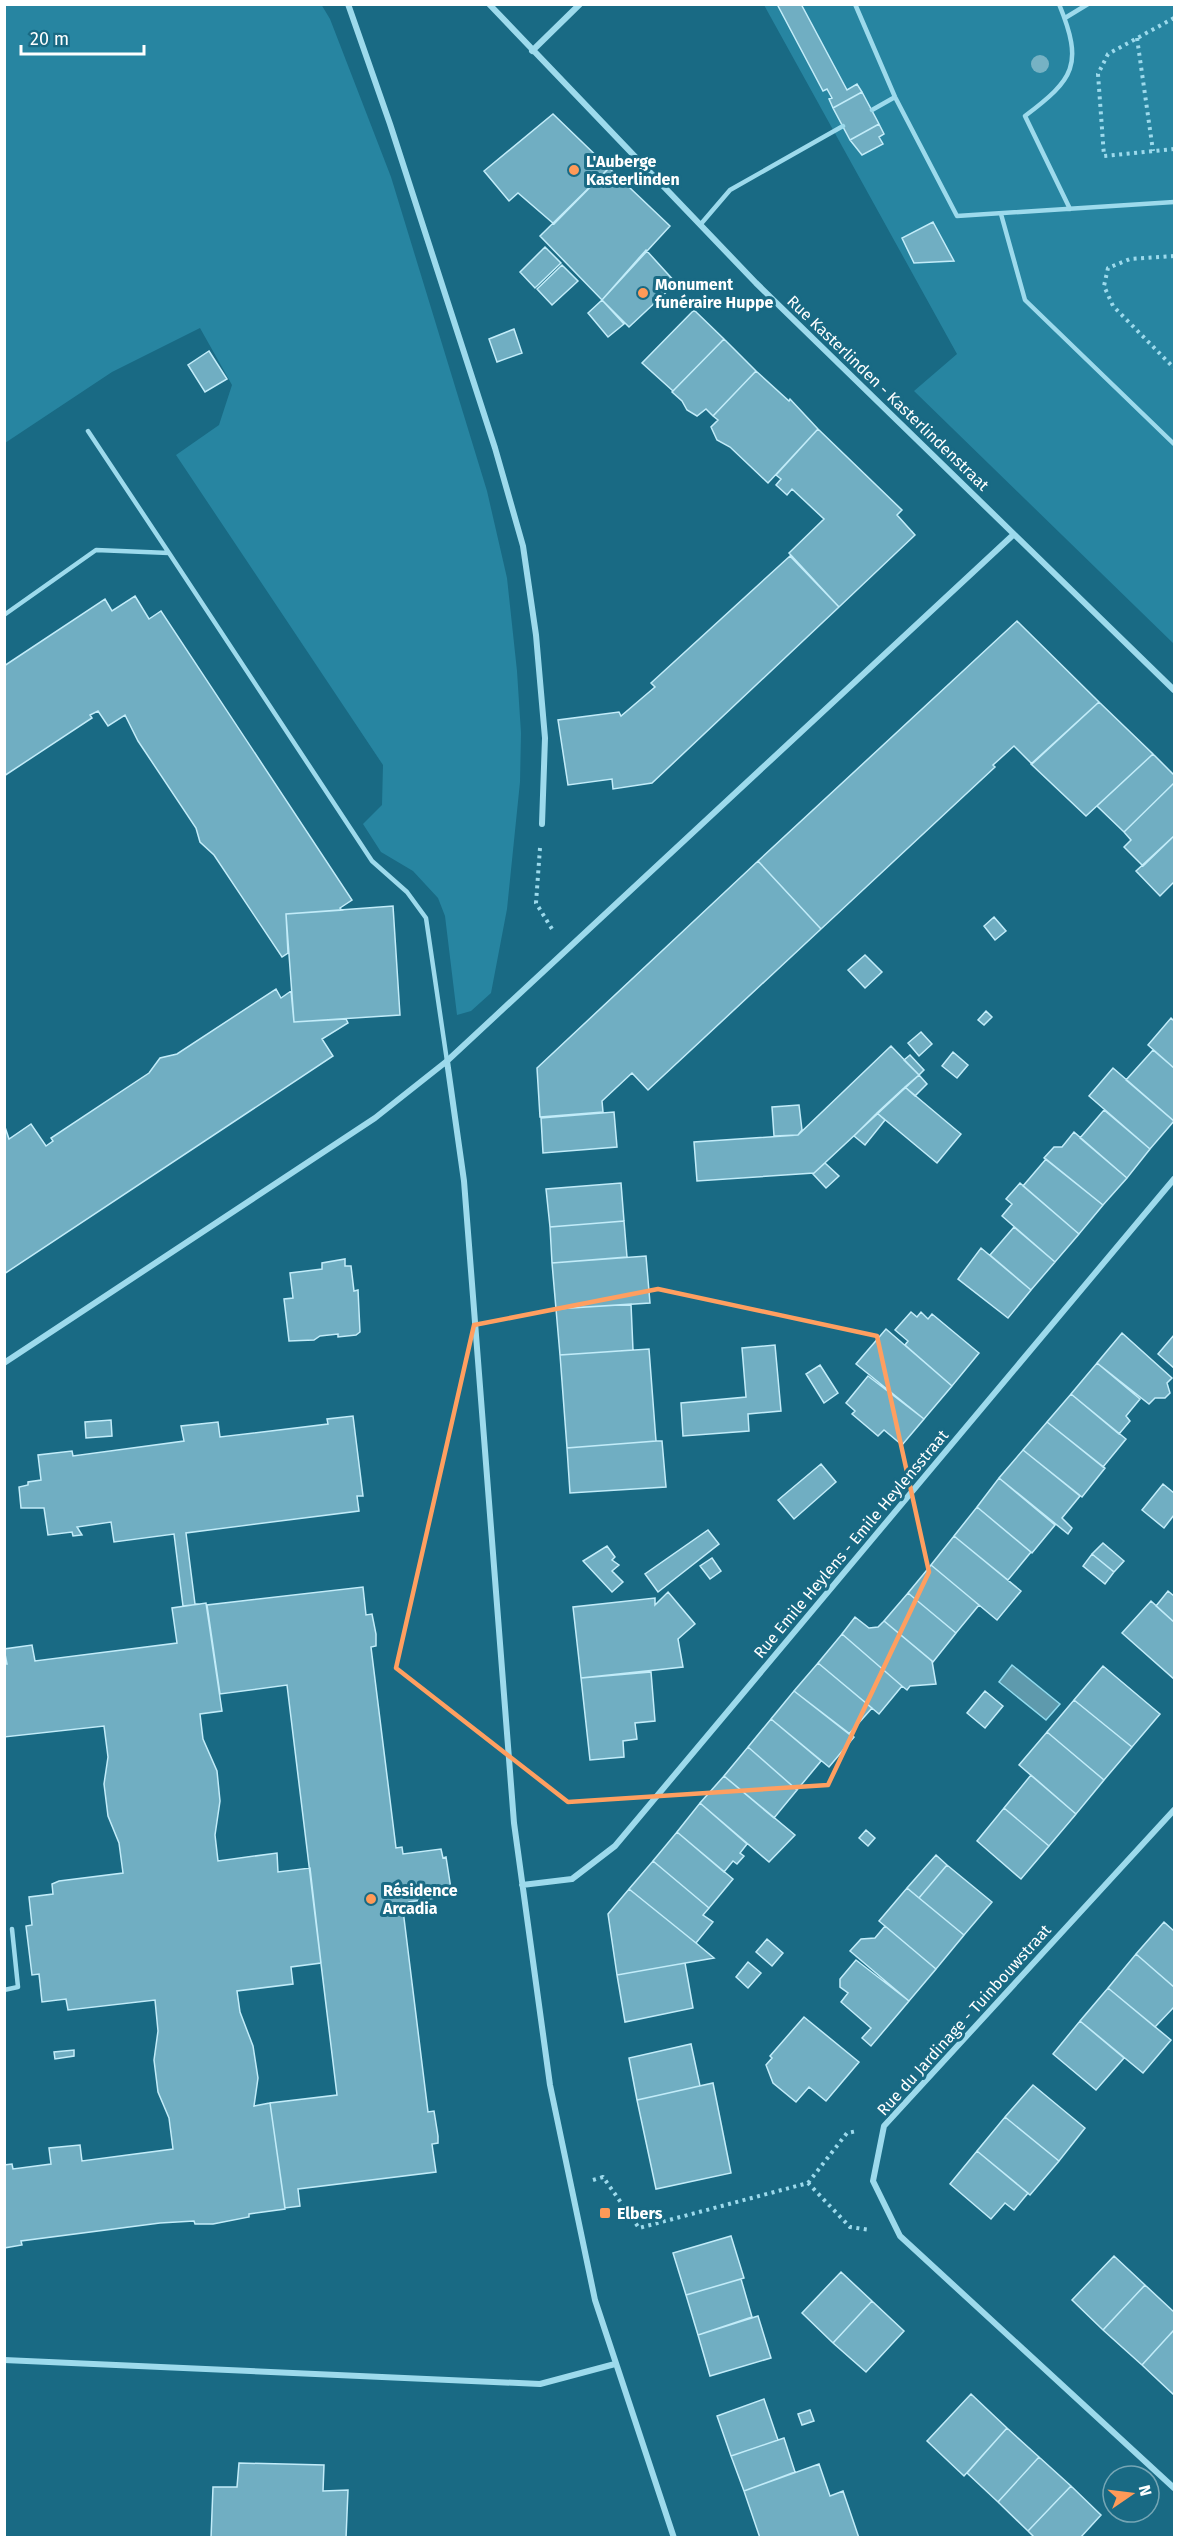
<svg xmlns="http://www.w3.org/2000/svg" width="1179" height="2542" font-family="'Fira Sans',sans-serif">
<rect width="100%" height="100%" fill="#196a84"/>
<path fill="#2785a1" d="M5,4h316l9,15 61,158 96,314 20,87 10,93 4,62 -1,49 -13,127 -16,84 -20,18 -14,4 -12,-99 -7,-18 -25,-27 -32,-19 -18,-28 19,-19 1,-40 -207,-310 43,-30 13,-40 -32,-57 -88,44 -107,71z
M764,5h410v639l-260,-253 43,-37z"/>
<path fill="#5e9aad" stroke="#90daee" stroke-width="1.5" d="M1012,1665l48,39 -14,16 -47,-38z"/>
<path fill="#70aec2" stroke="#c2ecf9" stroke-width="1.5" d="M777,4h24l46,86 10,-6 5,8 -29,16 -4,-9 3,-1 -5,-9 -4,2z
M862,92l17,32 -29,16 -17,-32z
M553,114l56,54 -55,56 -36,-31 -9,8 -25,-30z
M879,124l5,10 -5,3 4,7 -21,11 -12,-15z
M609,168l61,58 -68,74 -62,-64z
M933,222l21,39 -40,2 -12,-25z
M545,247l16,16 -26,25 -15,-16z
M646,250l30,33 -47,44 -27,-27z
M562,265l16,16 -26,24 -15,-16z
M602,300l22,24 -16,13 -20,-24z
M694,310l30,29 -51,52 -31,-28z
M514,329l8,24 -25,9 -8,-23z
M724,339l32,32 -43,45 -7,-7 -9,7 -10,-6 -5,-9 -10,-9z
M209,351l18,28 -22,13 -17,-27z
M756,371l33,30 1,-2 28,30 -50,54 -38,-36 -13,-7 -6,-13 7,-7 -5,-4z
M818,429l84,81 -5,5 18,20 -76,72 -50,-54 35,-34 -32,-30 -5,6 -11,-10 5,-6 -5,-4z
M790,556l49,51 -187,176 -39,6 -1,-10 -44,6 -10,-65 61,-8 2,4 34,-29 -4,-4z
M135,596l14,23 12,-8 191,289 -12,8 2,2 -56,4 2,39 -6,4 -68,-102 -14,-13 -4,-14 -58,-87 -13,-26 -17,11 -10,-15 -8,4 2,3 -88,58v-110l101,-67 7,12z
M1017,621l82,81 -67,62 -18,-18 -21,19 2,2 -174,162 -63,-68z
M1099,702l54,52 -67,62 -55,-52z
M1153,754l21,21v8l-50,49 -27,-26z
M1174,783v53l-31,30 -19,-19 7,-7 -7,-8z
M1174,836v46l-14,14 -24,-25z
M758,861l63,68 -173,161 -16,-17 -30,28 1,11 -63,5 -3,-49z
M393,906l7,109 -106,7 -8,-108z
M994,917l12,14 -11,9 -11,-14z
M865,955l17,17 -17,16 -17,-18z
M276,989l5,9 10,-7 3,31 52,-3 2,4 -26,16 11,17 -329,218v-150l5,15 22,-15 15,22 7,-5 -2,-3 98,-65 11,-15 17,-4z
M986,1011l6,6 -8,8 -6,-5z
M1171,1018l3,3v47l-26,-23z
M921,1032l11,12 -13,12 -11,-13z
M891,1046l28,29 -105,98 -117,8 -3,-39 104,-7z
M1153,1050l21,18v53l-48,-41z
M953,1052l15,13 -11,13 -15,-12z
M910,1055l14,15 -5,5 -15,-15z
M1113,1068l61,53 -24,28 -61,-53z
M919,1075l8,9 -12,12 -10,-9z
M905,1087l56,47 -24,29 -60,-50z
M799,1105l3,25 -4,5 -24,1 -2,-29z
M1104,1110l46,39 -23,29 -47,-40z
M614,1112l3,35 -74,6 -2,-35z
M877,1113l8,7 -20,25 -11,-9z
M1074,1132l53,46 -24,27 -59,-47 10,-11h8z
M1046,1159l57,46 -24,29 -56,-48z
M825,1163l14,13 -13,12 -13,-14z
M621,1183l3,38 -74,6 -4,-38z
M1020,1183l59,51 -24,28 -53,-46 10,-12 -6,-5z
M624,1221l3,36 -75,6 -2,-36z
M1014,1227l41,35 -24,28 -41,-35z
M981,1248l50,42 -23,28 -50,-39z
M646,1256l4,47 -94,6 -4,-46z
M345,1259v7h6l3,25 4,-1 2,42 -4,3 -18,2v-3l-18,2 -6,4 -25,1 -5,-42 9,-1 -3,-25 32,-4v-6z
M631,1304l2,46 -73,5 -4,-46z
M911,1312l6,5 4,-5 7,7 4,-5 47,39 -27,33 -47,-41 3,-4 -13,-11z
M886,1329l66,57 -28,33 -68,-55z
M1122,1333l50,45 -5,5 3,10 -5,5h-10l-6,6 -52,-41z
M1174,1335v33l-16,-14z
M775,1345l6,66 -33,3 1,17 -66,5 -2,-33 65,-6 -4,-49z
M649,1349l7,92 -89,7 -7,-93z
M1097,1363l43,36 -14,17 4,5 -11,13 -48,-40z
M820,1365l18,28 -14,10 -18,-29z
M868,1376l56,43 -22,26 -18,-15 -6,6 -26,-22 3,-3 -9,-8z
M1071,1394l55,45 -23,28 -56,-45z
M353,1416l10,80h-6l2,15 -173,22 9,71h6l-18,2 -9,-72 -60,8 -3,-20 -34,5 5,8 -9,1 -1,-4 -24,3 -4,-27h-23l-2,-21 9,-2v-3l13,-2 -3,-25 34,-4 1,5 111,-15 -3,-15 37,-4 2,15 108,-13 -1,-5z
M111,1420l1,16 -26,2 -1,-16z
M1047,1422l58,46 -23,29 -59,-47z
M656,1441h6l4,46 -96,6 -3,-45z
M1023,1450l57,46 -18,22 10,10 -4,6 -69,-56z
M821,1464l15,18 -42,37 -16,-19z
M999,1478l56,47 -23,28 -55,-46z
M1163,1484l11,9v22l-10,13 -22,-18z
M977,1507l54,45 -23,28 -54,-44z
M708,1530l11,14 -61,48 -13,-18z
M954,1536l67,55 -24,29 -66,-55z
M1103,1543l21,18 -10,11 -22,-18z
M607,1546l8,11 -3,3 7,5 -7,6 11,11 -11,10 -29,-31z
M1092,1554l22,18 -9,12 -22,-18z
M712,1558l9,13 -11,8 -10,-13z
M931,1565l48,40 -23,28 -48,-40z
M363,1587l3,28 6,-1 4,20v12l-5,1 25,201 6,-1 1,7 38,-5 2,9 3,-1 5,32 -4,1 1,6 -39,6 1,7 -7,1 25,202 6,-1 4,25v7l-6,1 4,28 -138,17 2,17 -15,2 -15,-105 67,-8 -50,-410 -67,9 -13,-89z
M1168,1591l6,5v26l-18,-16z
M668,1592l27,32 -17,15 5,28 -102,11 -8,-71 82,-9v7z
M908,1593l48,40 -23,29 -49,-41z
M1151,1601l23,21v57l-52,-46z
M206,1603l16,108 -22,3 3,25 14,32 3,30 -5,34 3,26 59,-8 1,19 32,-4 11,95 -30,4 2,17 -56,7 3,21 13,34 5,32 -4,28 16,-3 15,106 -36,5v3l-36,7h-18l-1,-3 -34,2 -139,18 1,4 -18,3v-83l8,-1 1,5 38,-5 -2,-16 31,-3 2,16 91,-12 -4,-31 -11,-26 -4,-32 4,-29 -3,-31 -87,10 -2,-11 -24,3 -3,-28 -7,1 -6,-49 6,-1 -3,-28 24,-3 -1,-10 7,-3 64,-8 -4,-30 -11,-27 -4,-32 4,-27 -4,-31 -100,11v-73h3l-3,-15 28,-4 3,16 142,-18 -5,-35z
M855,1617l14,11 9,-1 6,-6 48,40 4,23 -26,2 -3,4 -5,-4 -60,-52z
M842,1634l60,52 -23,28 -61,-51z
M818,1663l54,45 -23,26 -55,-43z
M1103,1666l57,48 -28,33 -58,-47z
M651,1672l4,49 -20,2 2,16 -14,2 1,16 -34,3 -9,-82z
M794,1691l60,46 -25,30 -58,-48z
M985,1691l18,15 -18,22 -18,-15z
M1074,1700l58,47 -28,33 -57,-48z
M771,1719l50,42 -24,29 -49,-43z
M1047,1732l57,48 -28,34 -57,-49z
M748,1747l49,43 -23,28 -50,-42z
M1031,1775l45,39 -27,32 -45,-38z
M724,1776l71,59 -26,27 -69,-59z
M700,1803l47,41 -7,9 4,3 -7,8 -4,-3 -9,11 -47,-40z
M1004,1808l45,38 -28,33 -44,-38z
M866,1830l9,8 -7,8 -9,-8z
M677,1832l56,47 -24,29 -56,-47z
M936,1855l11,10 -28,33 -12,-10z
M653,1861l56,47 -6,7 10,7 -17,21 -67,-54z
M947,1865l45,37 -28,33 -45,-37z
M907,1888l57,47 -28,34 -57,-48z
M629,1889l67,54 18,15 -97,17 -9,-61z
M1164,1922l10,9v56l-38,-33z
M885,1926l51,43 -27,32 -59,-50 11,-12 14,-1z
M767,1939l16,14 -11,13 -16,-14z
M1136,1954l38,33v20l-19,20 -47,-39z
M856,1960l53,41 -38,45 -9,-8 9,-10 -30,-26 7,-9 -8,-6v-8z
M748,1962l13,11 -13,15 -12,-11z
M685,1963l8,45 -68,14 -8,-47z
M1108,1988l63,52 -28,33 -63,-52z
M804,2017l55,45 -33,39 -17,-14 -13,15 -23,-19 -7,-18 6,-7 -2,-2z
M1080,2021l44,37 -28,32 -43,-36z
M691,2044l9,42 -63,14 -8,-42z
M74,2050v6l-19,3 -1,-7z
M713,2083l18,90 -75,16 -19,-89z
M1033,2085l52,43 -26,33 -54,-44z
M1005,2117l54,44 -29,34 -53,-44z
M977,2151l51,42 -14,17 -9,-7 -14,16 -41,-35z
M731,2236l13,42 -58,17 -13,-42z
M1114,2256l31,29 -42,45 -31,-30z
M841,2272l31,29 -39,42 -31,-30z
M741,2279l11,38 -54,18 -12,-40z
M1145,2285l29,27v18l-32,35 -39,-35z
M872,2301l32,30 -38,41 -33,-29z
M758,2316l13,42 -61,18 -12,-41z
M1174,2330v65l-32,-30z
M971,2394l36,34 -43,48 -37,-35z
M764,2399l14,41 -47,16 -14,-40z
M810,2410l4,11 -12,4 -4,-11z
M1007,2428l32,29 -41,45 -31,-29z
M784,2438l11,34 -51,19 -13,-35z
M1039,2457l32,29 -43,45 -30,-29z
M239,2463l85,2 -1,26 25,-1 -2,48h-135l2,-51h24z
M819,2464l11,32 13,-5 16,47h-99l-16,-47z
M1071,2486l30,29 -21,23h-45l-7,-7z"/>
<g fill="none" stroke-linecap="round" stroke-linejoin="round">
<path stroke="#9ddaec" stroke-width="4" stroke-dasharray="3 4.5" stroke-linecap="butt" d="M1174,18l-66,36 -10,20 6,82 70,-7
M1137,38l16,113
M1174,256l-44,3 -22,9 -4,18 9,20 61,62
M540,848l-4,55 16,26
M593,2180l10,-3 36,51 169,-45 42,44 20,3
M808,2183l39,-50 10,-2"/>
<path stroke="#9ddaec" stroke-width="4.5" d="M855,4l40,93 62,119 217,-14
M1059,4c25,61 15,75 -34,112l45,93
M1065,18l23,-14
M872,110l23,-13
M1001,214l24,86 149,144
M700,225l30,-35 113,-64
M88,431l81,122
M4,615l92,-65 73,3 203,308 35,31 19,26 21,143
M4,1990l14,-3 -6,-58"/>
<path stroke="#9ddaec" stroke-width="6" d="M348,4l42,120 105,324 28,98 13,89 9,103 -3,86
M489,4l267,279 418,407
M532,51l48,-47
M447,1061l17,120 50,642 36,262 45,215 79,238
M4,1363l371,-245 72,-57 566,-526
M1174,1810l-290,316 -11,55 27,55 274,252
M522,1885l50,-6 43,-33 559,-667
M4,2360l536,24 75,-20"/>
</g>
<circle fill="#76b2c4" cx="1040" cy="64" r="9"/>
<path fill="none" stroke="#ff9f60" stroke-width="4.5" stroke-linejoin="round" d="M658,1289l219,47 52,236 -101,213 -260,17 -172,-134 78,-343z"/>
<g fill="#ff9a58" stroke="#196a84" stroke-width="2">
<circle cx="574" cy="170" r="6"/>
<circle cx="643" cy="293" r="6"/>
<circle cx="371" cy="1899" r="6"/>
<rect x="599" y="2207" width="12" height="12" rx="3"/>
</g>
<g text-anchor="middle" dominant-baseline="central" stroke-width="6" stroke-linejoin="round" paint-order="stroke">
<g font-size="16" font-weight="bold" fill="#fff" stroke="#196a84" text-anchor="start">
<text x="586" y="161">L'Auberge<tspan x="586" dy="18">Kasterlinden</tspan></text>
<text x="655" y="284">Monument<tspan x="655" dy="18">funéraire Huppe</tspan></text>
<text x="383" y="1890">Résidence<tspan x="383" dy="18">Arcadia</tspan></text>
<text x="617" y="2213">Elbers</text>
</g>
<g font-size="16" fill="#fff" stroke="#196a84">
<text transform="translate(888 393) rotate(44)">Rue Kasterlinden - Kasterlindenstraat</text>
<text transform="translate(851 1544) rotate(-50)">Rue Emile Heylens - Emile Heylensstraat</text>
<text transform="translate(964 2020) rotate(-48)">Rue du Jardinage - Tuinbouwstraat</text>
</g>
</g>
<rect width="1179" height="2542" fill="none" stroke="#ffffff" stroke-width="12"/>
<g transform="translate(1131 2494) rotate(76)"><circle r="28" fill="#196a84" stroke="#75a6b5" stroke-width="1.5"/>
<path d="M0-4.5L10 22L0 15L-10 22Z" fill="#ff9a58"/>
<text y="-9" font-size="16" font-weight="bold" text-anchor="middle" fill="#ffffff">N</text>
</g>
<path d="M21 45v9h123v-9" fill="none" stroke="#ffffff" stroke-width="3"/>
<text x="30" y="45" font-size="18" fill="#ffffff" stroke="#196a84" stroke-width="4.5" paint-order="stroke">20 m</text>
</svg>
